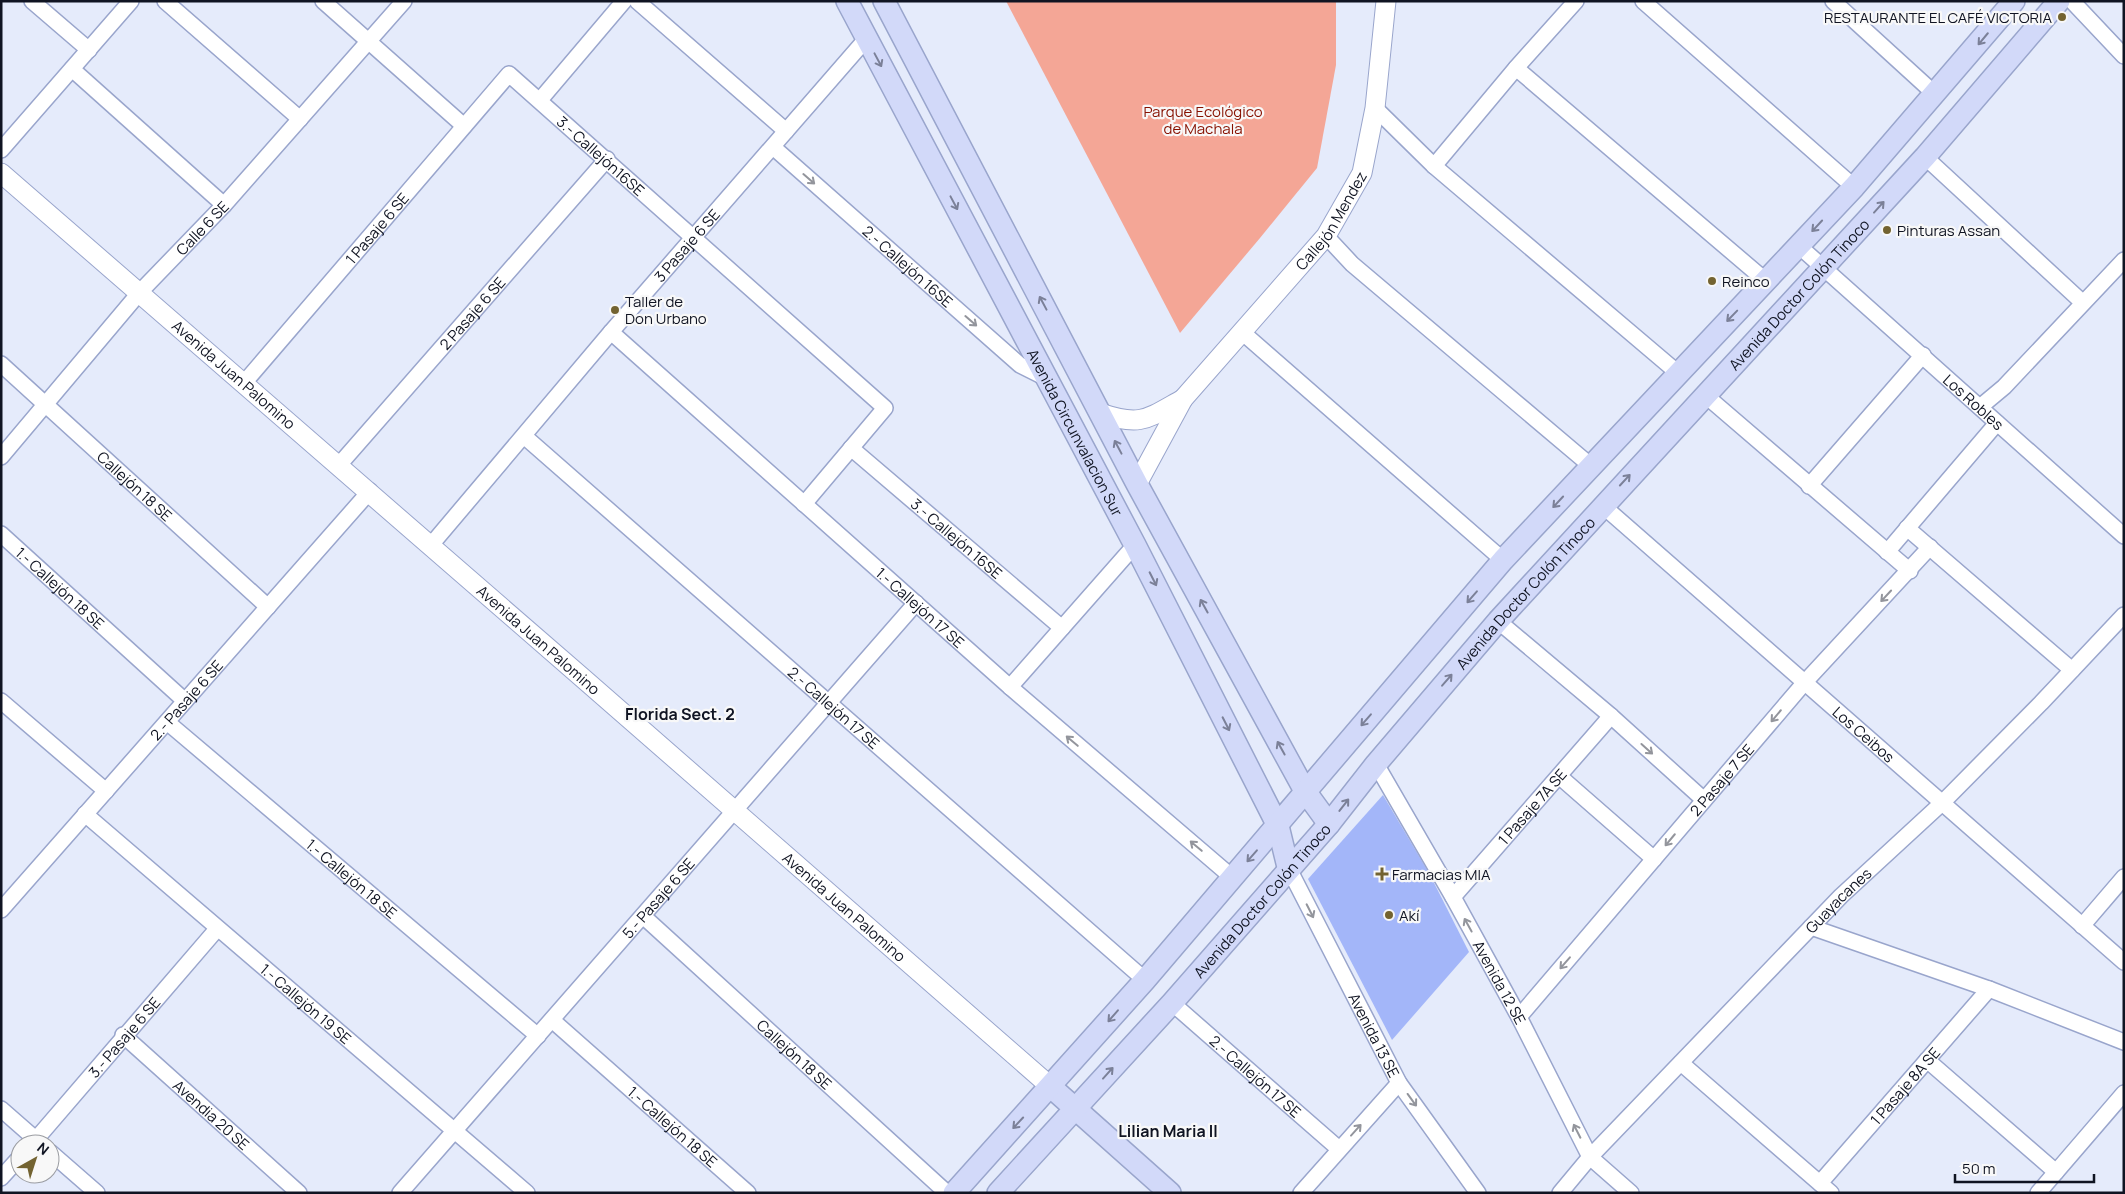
<svg xmlns="http://www.w3.org/2000/svg" width="2125" height="1194" font-family="Manrope,sans-serif">
<rect width="100%" height="100%" fill="#e5ebfb"/>
<path fill="#f4a696" d="M1006,1h330v64l-19,103 -57,70 -80,95z"/>
<path fill="#a3b6f9" d="M1383,795l46,78 40,79 -77,88 -84,-161z"/>
<g fill="none" stroke-linecap="round" stroke-linejoin="round">
<defs>
<g id="minor">
<path d="M32,1l57,49"/>
<path d="M165,1l135,118"/>
<path d="M323,1l141,125"/>
<path d="M637,1l149,130"/>
<path d="M1643,1l211,186"/>
<path d="M1833,1l103,94"/>
<path d="M2072,1l52,55"/>
<path d="M1516,68l250,213"/>
<path d="M72,69l152,136"/>
<path d="M540,100l84,-99"/>
<path d="M1375,108l59,58 244,207"/>
<path id="s1" d="M773,147l247,218 28,14"/>
<path d="M1,150l130,-149"/>
<path d="M1925,157l157,145"/>
<path d="M1434,166l82,-98 60,-67"/>
<path d="M1326,236l26,28 239,202"/>
<path id="s2" d="M1799,246l325,290"/>
<path id="s3" d="M611,332l399,355 223,191"/>
<path d="M1242,332l261,228"/>
<path id="s4" d="M1,364l267,243"/>
<path id="s5" d="M244,383l265,-309 376,334 -81,96"/>
<path d="M1705,395l205,176"/>
<path d="M1980,407l24,-20 120,-127"/>
<path id="s6" d="M524,436l621,544"/>
<path id="s7" d="M851,448l211,180"/>
<path id="s8" d="M1,457l139,-165 84,-87 180,-204"/>
<path id="s9" d="M339,465l268,-306"/>
<path d="M1809,486l114,-131"/>
<path id="s10" d="M1602,505l522,457"/>
<path d="M1907,528l165,142"/>
<path id="s11" d="M1,534l184,167"/>
<path id="s12" d="M431,545l180,-213 256,-294"/>
<path d="M1887,552l110,-129"/>
<path d="M1498,621l113,95 93,84"/>
<path d="M1010,687l125,-142"/>
<path d="M1,701l105,90"/>
<path id="s13" d="M167,722l371,314"/>
<path id="s14" d="M1376,764l77,133 66,120 71,140 41,36"/>
<path d="M1559,776l95,83"/>
<path id="s15" d="M85,814l442,379"/>
<path id="s16" d="M1288,867l111,216 79,110"/>
<path id="s17" d="M1453,897l158,-181"/>
<path id="s18" d="M1,910l369,-419"/>
<path id="s19" d="M643,916l304,277"/>
<path d="M2082,926l42,-49"/>
<path d="M1811,927l178,62 135,53"/>
<path id="s20" d="M1172,1003l167,146"/>
<path id="s21" d="M1519,1017l286,-335 125,-135"/>
<path id="s22" d="M552,1020l196,173"/>
<path id="s23" d="M123,1035l176,158"/>
<path d="M1927,1060l129,112"/>
<path d="M1681,1063l150,130"/>
<path d="M1,1109l40,35"/>
<path id="s24" d="M32,1144l185,-215"/>
<path d="M50,1152l47,41"/>
<path d="M1,1178l19,-21"/>
<path id="s25" d="M1820,1183l169,-194"/>
<path id="s26" d="M400,1193l516,-590"/>
<path d="M1301,1193l98,-110"/>
<path id="s27" d="M1560,1193l30,-36 251,-261 101,-93 99,-100 83,-88"/>
<path d="M2038,1193l86,-100"/>
</g>
<g id="tertiary">
<path id="s28" d="M1,173c352,303 700,609 1050,914"/>
<path d="M1100,413c41,14 47,6 83,-14"/>
<path id="s29" d="M1137,484l46,-85 143,-163 36,-63 13,-65 11,-107"/>
</g>
<g id="secondary">
<path id="s30" d="M847,1l288,544 143,281 10,41"/>
<path d="M884,1l253,483 168,307 24,33"/>
<path d="M1051,1087l119,106"/>
<path d="M954,1193l191,-213 358,-420 351,-373 160,-186"/>
<path id="s31" d="M998,1193l174,-190 157,-179 47,-60 122,-143 427,-464 134,-156"/>
</g>
</defs>
<use href="#minor" stroke="#99a5cc" stroke-width="18"/>
<use href="#tertiary" stroke="#99a5cc" stroke-width="21"/>
<use href="#secondary" stroke="#99a5cc" stroke-width="24"/>
<use href="#minor" stroke="#fff" stroke-width="15"/>
<use href="#tertiary" stroke="#fff" stroke-width="19"/>
<use href="#secondary" stroke="#d2d9f9" stroke-width="21"/>
</g>
<defs><path id="oneway-shaft" d="M-6 0H5M1.5-3L5.5 0L1.5 3" fill="none" stroke-width="1.6" stroke-linecap="round" stroke-linejoin="round" transform="scale(1.25)"/></defs>
<g stroke="#7b8098">
<use href="#oneway-shaft" transform="translate(1983 39) rotate(130)"/>
<use href="#oneway-shaft" transform="translate(878 60) rotate(62)"/>
<use href="#oneway-shaft" transform="translate(954 203) rotate(62)"/>
<use href="#oneway-shaft" transform="translate(1879 207) rotate(-48)"/>
<use href="#oneway-shaft" transform="translate(1817 226) rotate(133)"/>
<use href="#oneway-shaft" transform="translate(1043 303) rotate(-118)"/>
<use href="#oneway-shaft" transform="translate(1732 316) rotate(134)"/>
<use href="#oneway-shaft" transform="translate(1118 447) rotate(-118)"/>
<use href="#oneway-shaft" transform="translate(1625 480) rotate(-47)"/>
<use href="#oneway-shaft" transform="translate(1558 502) rotate(133)"/>
<use href="#oneway-shaft" transform="translate(1153 579) rotate(63)"/>
<use href="#oneway-shaft" transform="translate(1472 597) rotate(131)"/>
<use href="#oneway-shaft" transform="translate(1204 606) rotate(-119)"/>
<use href="#oneway-shaft" transform="translate(1447 680) rotate(-49)"/>
<use href="#oneway-shaft" transform="translate(1366 720) rotate(131)"/>
<use href="#oneway-shaft" transform="translate(1226 724) rotate(63)"/>
<use href="#oneway-shaft" transform="translate(1281 748) rotate(-119)"/>
<use href="#oneway-shaft" transform="translate(1344 805) rotate(-52)"/>
<use href="#oneway-shaft" transform="translate(1252 856) rotate(131)"/>
<use href="#oneway-shaft" transform="translate(1113 1016) rotate(131)"/>
<use href="#oneway-shaft" transform="translate(1108 1073) rotate(-48)"/>
<use href="#oneway-shaft" transform="translate(1018 1123) rotate(133)"/>
</g>
<g stroke="#93959c">
<use href="#oneway-shaft" transform="translate(809 179) rotate(41)"/>
<use href="#oneway-shaft" transform="translate(971 321) rotate(41)"/>
<use href="#oneway-shaft" transform="translate(1886 596) rotate(133)"/>
<use href="#oneway-shaft" transform="translate(1776 716) rotate(130)"/>
<use href="#oneway-shaft" transform="translate(1072 741) rotate(-140)"/>
<use href="#oneway-shaft" transform="translate(1647 749) rotate(42)"/>
<use href="#oneway-shaft" transform="translate(1670 840) rotate(130)"/>
<use href="#oneway-shaft" transform="translate(1196 846) rotate(-140)"/>
<use href="#oneway-shaft" transform="translate(1310 911) rotate(63)"/>
<use href="#oneway-shaft" transform="translate(1468 925) rotate(-119)"/>
<use href="#oneway-shaft" transform="translate(1565 963) rotate(131)"/>
<use href="#oneway-shaft" transform="translate(1412 1100) rotate(54)"/>
<use href="#oneway-shaft" transform="translate(1356 1130) rotate(-48)"/>
<use href="#oneway-shaft" transform="translate(1577 1131) rotate(-117)"/>
</g>
<g fill="#736331" stroke="#f8f8f8" stroke-width="2">
<circle cx="2062" cy="17" r="5"/>
<circle cx="1887" cy="230" r="5"/>
<circle cx="1712" cy="281" r="5"/>
<circle cx="615" cy="310" r="5"/>
<path d="M1379.5 866.5h5v5h5v5h-5v5h-5v-5h-5v-5h5z"/>
<circle cx="1389" cy="915" r="5"/>
</g>
<g text-anchor="middle" dominant-baseline="central" stroke-width="4.5" stroke-linejoin="round" paint-order="stroke">
<g font-size="15" fill="#101422" stroke="#f8f8f8" text-anchor="start">
<text x="2052" y="17" text-anchor="end">RESTAURANTE EL CAFÉ VICTORIA</text>
<text x="1897" y="230">Pinturas Assan</text>
<text x="1722" y="281">Reinco</text>
<text x="625" y="301">Taller de<tspan x="625" dy="17">Don Urbano</tspan></text>
<text x="1392" y="874">Farmacias MIA</text>
<text x="1399" y="915">Akí</text>
</g>
<g font-size="15" fill="#871100" stroke="#f8f8f8">
<text x="1203" y="111">Parque Ecológico<tspan x="1203" dy="17">de Machala</tspan></text>
</g>
<g font-size="15" fill="#101422" stroke="#f8f8f8">
<text stroke="none"><textPath href="#s5" startOffset="530">3.- Callejón16SE</textPath></text>
<text stroke="none"><textPath href="#s29" startOffset="329">Callejón Mendez</textPath></text>
<text stroke="none"><textPath href="#s8" startOffset="305">Calle 6 SE</textPath></text>
<text stroke="none"><textPath href="#s5" startOffset="204">1 Pasaje 6 SE</textPath></text>
<text stroke="none"><textPath href="#s12" startOffset="394">3 Pasaje 6 SE</textPath></text>
<text stroke="none"><textPath href="#s1" startOffset="180">2.- Callejón 16SE</textPath></text>
<text stroke="none"><textPath href="#s31" startOffset="1204">Avenida Doctor Colón Tinoco</textPath></text>
<text stroke="none"><textPath href="#s9" startOffset="202">2 Pasaje 6 SE</textPath></text>
<text stroke="none"><textPath href="#s28" startOffset="308">Avenida Juan Palomino</textPath></text>
<text stroke="none"><textPath href="#s2" startOffset="234">Los Robles</textPath></text>
<text stroke="none"><textPath href="#s30" startOffset="488">Avenida Circunvalacion Sur</textPath></text>
<text stroke="none"><textPath href="#s4" startOffset="181">Callejón 18 SE</textPath></text>
<text stroke="none"><textPath href="#s7" startOffset="139">3.- Callejón 16SE</textPath></text>
<text stroke="none"><textPath href="#s11" startOffset="80">1.- Callejón 18 SE</textPath></text>
<text stroke="none"><textPath href="#s31" startOffset="799">Avenida Doctor Colón Tinoco</textPath></text>
<text stroke="none"><textPath href="#s3" startOffset="414">1.- Callejón 17 SE</textPath></text>
<text stroke="none"><textPath href="#s28" startOffset="712">Avenida Juan Palomino</textPath></text>
<text stroke="none"><textPath href="#s18" startOffset="280">2.- Pasaje 6 SE</textPath></text>
<text stroke="none"><textPath href="#s6" startOffset="412">2.- Callejón 17 SE</textPath></text>
<text stroke="none"><textPath href="#s10" startOffset="348">Los Ceibos</textPath></text>
<text stroke="none"><textPath href="#s21" startOffset="312">2 Pasaje 7 SE</textPath></text>
<text stroke="none"><textPath href="#s17" startOffset="120">1 Pasaje 7A SE</textPath></text>
<text stroke="none"><textPath href="#s13" startOffset="242">1.- Callejón 18 SE</textPath></text>
<text stroke="none"><textPath href="#s26" startOffset="392">5.- Pasaje 6 SE</textPath></text>
<text stroke="none"><textPath href="#s31" startOffset="394">Avenida Doctor Colón Tinoco</textPath></text>
<text stroke="none"><textPath href="#s27" startOffset="404">Guayacanes</textPath></text>
<text stroke="none"><textPath href="#s28" startOffset="1118">Avenida Juan Palomino</textPath></text>
<text stroke="none"><textPath href="#s14" startOffset="251">Avenida 12 SE</textPath></text>
<text stroke="none"><textPath href="#s15" startOffset="291">1.- Callejón 19 SE</textPath></text>
<text stroke="none"><textPath href="#s16" startOffset="189">Avenida 13 SE</textPath></text>
<text stroke="none"><textPath href="#s24" startOffset="141">3.- Pasaje 6 SE</textPath></text>
<text stroke="none"><textPath href="#s19" startOffset="205">Callejón 18 SE</textPath></text>
<text stroke="none"><textPath href="#s20" startOffset="111">2.- Callejón 17 SE</textPath></text>
<text stroke="none"><textPath href="#s25" startOffset="129">1 Pasaje 8A SE</textPath></text>
<text stroke="none"><textPath href="#s23" startOffset="119">Avendia 20 SE</textPath></text>
<text stroke="none"><textPath href="#s22" startOffset="161">1.- Callejón 18 SE</textPath></text>
</g>
<g font-size="16" font-weight="bold" fill="#101422" stroke="#f8f8f8">
<text x="680" y="714">Florida Sect. 2</text>
<text x="1168" y="1131">Lilian Maria II</text>
</g>
</g>
<rect width="2125" height="1194" fill="none" stroke="#101422" stroke-width="5"/>
<g transform="translate(35 1159) rotate(39)"><circle r="24" fill="#f8f8f8" stroke="#9b9da2"/>
<path d="M0-4L9 19L0 12L-9 19Z" fill="#736331"/>
<text y="-8" font-size="14" font-weight="bold" text-anchor="middle" fill="#101422">N</text>
</g>
<path d="M1955 1174v8h139v-8" fill="none" stroke="#101422" stroke-width="2.5"/>
<text x="1962" y="1174" font-size="15" fill="#101422" stroke="#f8f8f8" stroke-width="4" paint-order="stroke">50 m</text>
</svg>
